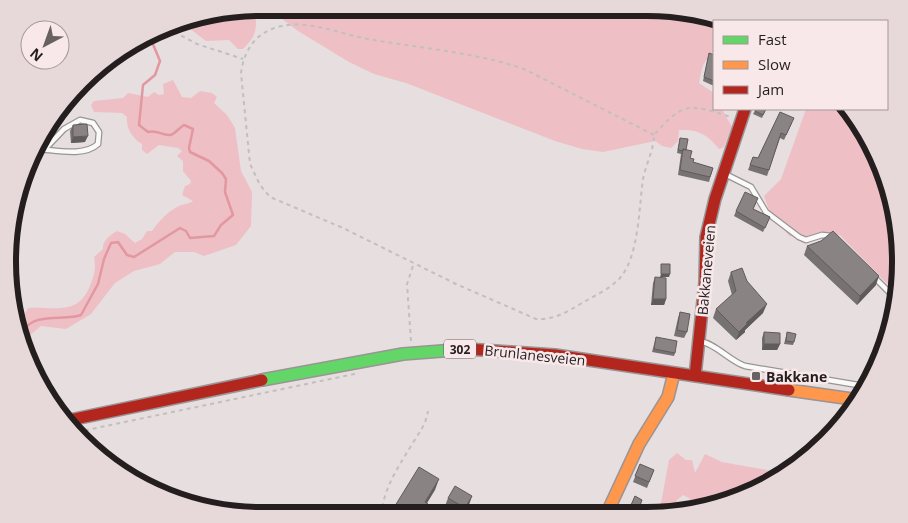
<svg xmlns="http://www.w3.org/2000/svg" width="908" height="523" font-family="'Open Sans',sans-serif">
<rect width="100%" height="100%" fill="#e6dedf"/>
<path fill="#eec0c5" d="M256,8c0,21 2,26 -13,41h-5l-9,-9 -23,1 -17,-13 -2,-8z
M272,8h391l41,8 2,7 8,6v27c-13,3 -12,16 -15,27l15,10v16h8l10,18 -8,20 -5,2c-12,-15 -21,-20 -40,-19l-1,11 -7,7 -9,-2 -7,-5 -52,11 -21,-3 -27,-8 -149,-58 -32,-9 -25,-12 -51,-31 -25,-19z
M173,80l9,17 9,1 9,-7 12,2 5,4 -3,6 13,12 8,13 6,43 11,21 -1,34 -15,19 -32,11 -10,-4h-19l-15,12 -26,7 -19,12 -24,31 -25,15 -25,-3 -12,10 -4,14 -6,-25 9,-17c28,-2 51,9 63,-25 4,-11 5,-15 3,-26l9,-8c-1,-8 7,-14 14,-18l8,3 10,9 7,-4 5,-8h5c7,-10 15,-19 27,-25 5,-2 10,-2 14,-5l-11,-6 3,-9 5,-2 1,-3 -8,-10v-10l-6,-5 5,-5 -4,-3 -19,-3 -12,9 -5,-4v-6c-10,-6 -16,-16 -15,-27l-5,-4 -28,-1 -3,-7 3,-4 29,-3 5,-5 20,4 6,-5 5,3 5,-1 -1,-10z
M806,109h40l12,11 38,92v81l-56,-58 -28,3 -23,-2 -20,-26 -5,-14 17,-17z
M677,453l9,7h6l3,13 10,-19 17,8 45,8 5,3 3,7 -47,22 -33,7 -6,-11 -6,-3 -6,5 -4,13 -20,2v-6l8,-6 8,-43z"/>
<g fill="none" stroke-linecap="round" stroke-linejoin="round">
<path stroke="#e297a1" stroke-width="2.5" d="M26,354l3,-2 -5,-21c8,-19 41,-10 57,-16l17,-31 6,-25 7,-16 7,-1 9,13 7,2 46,-29 6,3 4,7 24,-2 7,-11 12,-10 -8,-23 1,-13 -4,-6 -13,-12 -19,-9 -1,-4 4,-19 -9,-4c-5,3 -9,9 -14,10 -8,1 -13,-6 -22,-3l-9,-7 4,-40 12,-10 5,-14 -10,-24"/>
<defs>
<path id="lane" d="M38,149c17,1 46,8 60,-5l1,-12 -6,-9 -13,-3 -16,9 -19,20
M725,174l26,13 15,25 33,25 7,3 16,-5 10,1
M874,277l22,22
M700,341c18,4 28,19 45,25l119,20"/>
<path id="fast" d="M262,380l141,-26 65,-5"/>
<path id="slow" d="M789,390l70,10
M606,515l33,-71 29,-47 6,-24"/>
<path id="jam" d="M468,349l87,6 234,35
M695,376l10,-94 1,-45 9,-38 30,-90
M65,421l197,-41"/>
</defs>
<use href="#lane" stroke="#9a9495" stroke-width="7"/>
<use href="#fast" stroke="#9a9495" stroke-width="14"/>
<use href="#slow" stroke="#9a9495" stroke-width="14"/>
<use href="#jam" stroke="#9a9495" stroke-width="14"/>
<path stroke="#c2bfbf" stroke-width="2" stroke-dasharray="4 4" stroke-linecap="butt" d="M167,28l30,16 46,15
M654,135l-130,-66c-50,-17 -105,-21 -156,-30 -27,-5 -59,-19 -86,-13 -25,5 -38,23 -41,47l9,91 10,21 10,12 73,31 113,56 80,35c18,1 31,-7 46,-16 12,-7 28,-14 38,-25 19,-22 19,-71 23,-99 3,-15 11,-30 11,-44 30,-34 35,-31 77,-18
M411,341l-4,-57 7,-21
M77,432l282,-59
M381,515c3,-27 16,-46 30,-69 7,-12 15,-21 17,-35"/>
<use href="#lane" stroke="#fbfafa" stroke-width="4.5"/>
<use href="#fast" stroke="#63d668" stroke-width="11"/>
<use href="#slow" stroke="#ff974d" stroke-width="11"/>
<use href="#jam" stroke="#b3261e" stroke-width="11"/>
</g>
<path fill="#767172" d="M713,18l16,3h-15v2l-2,-1z
M709,53l5,2v31l-11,-5z
M756,109h10l-4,9 -9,-4z
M780,112l12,11 -8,17 -4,-2 -13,38 -19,-6 5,-13 5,1z
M73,125l12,17 -14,1 -1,-12z
M680,138l10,20 3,4 20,6 -4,14 -31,-7 3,-21 -4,-1z
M756,203l-3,6 17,8 -7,15 -29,-16 2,-5z
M807,246l69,39 -19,20 -53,-50z
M731,272l16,9 16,32 -18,17v2l-9,8 -23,-22 3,-9 16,-14 -4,-14z
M655,277l11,22 -2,6h-13l2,-22z
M680,312l7,20 -3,6 -10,-2 4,-18z
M764,332l16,12 -3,6h-15v-12z
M787,332l7,10 -1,3 -9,-1z
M656,337l19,16 -1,3 -22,-4z
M640,464l14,6 -7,18 -14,-6z
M472,496l-7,19 -23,-1 6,-16z
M635,496l7,4 -4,11 -8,-3z"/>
<path fill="#605c5c" d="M88,136l-3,6 -14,1 2,-6z
M661,274h9l-1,3h-9z
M879,276l-3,9 -19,20 3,-9z
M653,299h13l-2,6h-13z
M767,304l-4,9 -18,17v2l-9,8 3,-8 7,-9z
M764,344h16l-3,6h-15z
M439,479l-4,11 -14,23 4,-11z
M472,496l-6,17 -1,2h-3l3,-7z
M428,504l-5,11h-2z"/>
<path fill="#898384" stroke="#605c5c" d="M709,53l5,2v26l-10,-4z
M756,109h10l-3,6 -8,-4z
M780,112l14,6 -8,17 -5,-2 -12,37 -19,-5 3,-8 5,1z
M87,124l1,12 -15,1v-12z
M680,138l8,1 -2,11 -3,-1v2l-5,-1z
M683,149l9,2 -2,7 4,1 -1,3 20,6 -3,9 -30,-7z
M745,192l13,6 -5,11 17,8 -5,11 -29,-17z
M833,231l46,45 -19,20 -53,-50 14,-5z
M661,264h9v10h-9z
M742,268l5,13 20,23 -21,19h2l-9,9 -23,-23 20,-18 -5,-19z
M655,277l11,1v21h-13z
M680,312l10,2 -3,18 -10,-2z
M764,332l16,1v11h-16z
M787,332l9,2 -2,8 -8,-1z
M656,337l21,4 -2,12 -21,-4z
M640,464l14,6 -5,12 -14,-6z
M419,467l20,12 -14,23 3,2 -7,11h-30l-1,-1z
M455,486l17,10 -7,12 -17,-10z
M635,496l7,4 -3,8 -8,-3z"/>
<rect fill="#686162" stroke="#f8e8e9" stroke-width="2" x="751" y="371" width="10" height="10" rx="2.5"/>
<g text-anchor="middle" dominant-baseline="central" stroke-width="5" stroke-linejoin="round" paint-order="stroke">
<rect fill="#f8e8e9" stroke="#645b5c" stroke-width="1" x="444" y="339.5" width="32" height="19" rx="4"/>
<g font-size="12" font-weight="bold" fill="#241e1f">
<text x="460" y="349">302</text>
</g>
<g font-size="14" fill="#241e1f" stroke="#f8e8e9">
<text transform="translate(706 270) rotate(-85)">Bakkaneveien</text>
<text transform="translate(535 355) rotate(6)">Brunlanesveien</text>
</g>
<g font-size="14" font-weight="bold" fill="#241e1f" stroke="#f8e8e9" text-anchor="start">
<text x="766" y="376">Bakkane</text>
</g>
</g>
<path d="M0 0H908V523H0ZM261 16H647A245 245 0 0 1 892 261V262A245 245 0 0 1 647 507H261A245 245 0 0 1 16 262V261A245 245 0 0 1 261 16Z" fill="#e7d8d9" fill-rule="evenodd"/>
<path fill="none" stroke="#241e1f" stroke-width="6" d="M261 16H647A245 245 0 0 1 892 261V262A245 245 0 0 1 647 507H261A245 245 0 0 1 16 262V261A245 245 0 0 1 261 16Z"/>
<rect x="713" y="20" width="175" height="90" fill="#f8e8e9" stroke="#a39798"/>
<rect x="723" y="36" width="25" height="8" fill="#63d668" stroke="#a39798"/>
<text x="758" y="45" font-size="15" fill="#241e1f">Fast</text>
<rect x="723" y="61" width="25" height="8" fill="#ff974d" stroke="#a39798"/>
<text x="758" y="70" font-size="15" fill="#241e1f">Slow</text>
<rect x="723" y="86" width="25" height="8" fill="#b3261e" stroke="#a39798"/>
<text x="758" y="95" font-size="15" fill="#241e1f">Jam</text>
<g transform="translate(45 45) rotate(221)"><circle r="24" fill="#f8e8e9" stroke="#a39798"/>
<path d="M0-4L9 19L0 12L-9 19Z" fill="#686162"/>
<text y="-8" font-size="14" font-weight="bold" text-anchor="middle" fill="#241e1f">N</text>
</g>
</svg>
